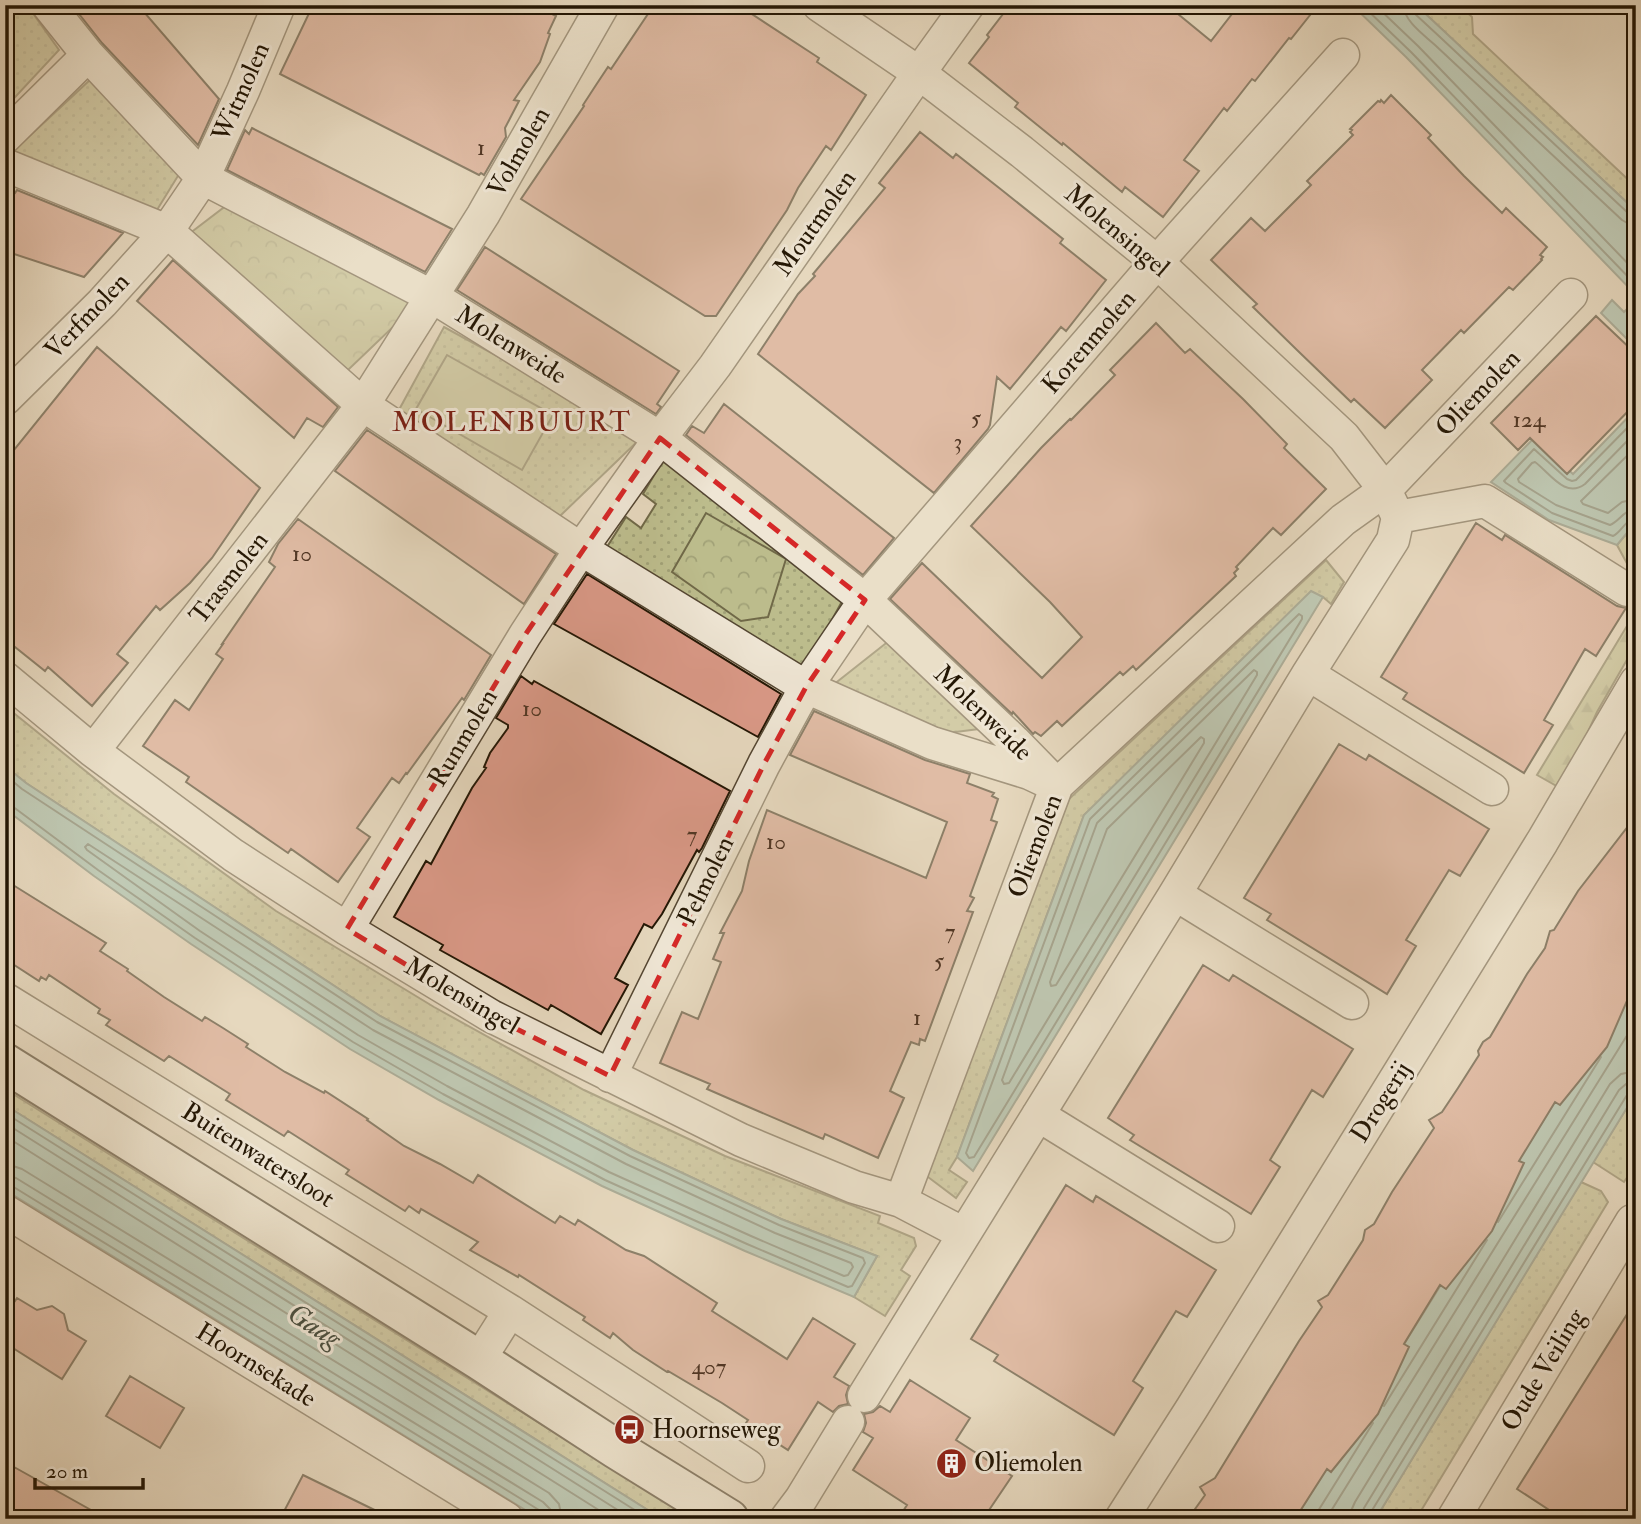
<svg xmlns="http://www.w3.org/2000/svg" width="1641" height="1524" font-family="'IM FELL Double Pica',serif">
<defs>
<pattern id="grass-dots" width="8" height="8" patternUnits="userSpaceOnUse" patternTransform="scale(1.75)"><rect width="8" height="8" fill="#bcbc8c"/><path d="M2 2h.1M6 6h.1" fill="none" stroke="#a1a177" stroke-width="1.8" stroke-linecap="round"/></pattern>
<pattern id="forest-firs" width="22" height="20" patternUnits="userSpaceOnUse" patternTransform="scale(1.75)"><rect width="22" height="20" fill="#bcbc8c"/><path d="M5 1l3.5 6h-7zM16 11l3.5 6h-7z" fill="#a1a177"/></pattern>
<pattern id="park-crowns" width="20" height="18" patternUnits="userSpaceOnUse" patternTransform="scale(1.75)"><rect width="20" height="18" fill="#bcbc8c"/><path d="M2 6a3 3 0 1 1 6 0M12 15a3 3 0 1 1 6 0" fill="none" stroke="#a1a177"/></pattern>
</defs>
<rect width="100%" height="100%" fill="#e6d8be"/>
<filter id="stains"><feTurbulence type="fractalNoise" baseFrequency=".00286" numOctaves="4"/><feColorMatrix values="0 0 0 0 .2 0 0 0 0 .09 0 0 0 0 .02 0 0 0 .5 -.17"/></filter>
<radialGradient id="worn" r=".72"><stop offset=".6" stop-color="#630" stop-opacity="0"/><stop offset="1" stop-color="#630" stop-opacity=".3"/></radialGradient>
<path fill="url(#grass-dots)" stroke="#706948" stroke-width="2" d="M5,5h22l32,45 -54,58z
M1416,5h43l13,12 1,17 163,153v24z
M91,79l90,92 -29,47 -144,-62z
M444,327l199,109 -83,80 -166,-97z
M666,455l179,141 -44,80 -194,-129 19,-30 15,11 15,-24 -13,-10z
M1326,560l18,22 -13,22 -8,-7 -239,218 -127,342 -8,13 18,12 -11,16 -32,-24 145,-375z
M890,640l97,88 -55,7 -104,-46z
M5,706l109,88 162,117 158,96 150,83 141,66 155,60 -2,7 36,15 2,8 -15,24 9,6 -25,40 -31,-19 23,-41 -96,-37 -148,-69 -253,-134 -354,-233 -21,-17z
M5,1089l688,430h-31l-657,-414z
M1636,1093v71l-12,18 -31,-20z
M1581,1182l20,9 7,11 -192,317h-38l-2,-1z"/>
<path fill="url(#forest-firs)" stroke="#706948" stroke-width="2" d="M1636,522v58l-19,-35z
M1636,611v33l-39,68 -35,77 -25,-14z"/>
<path fill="url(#park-crowns)" stroke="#706948" stroke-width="2" d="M227,205l190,99 -69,66 -163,-133z
M706,513l80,46 -18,58 -27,4 -69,-49z"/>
<path fill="#bcbc8c" stroke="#706948" stroke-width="2" d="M447,355l106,60 -31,55 -106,-61z"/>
<path fill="#96baae" stroke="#68786a" stroke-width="2" d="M1352,5h64l220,206v84l-230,-238z
M1612,300l12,12 12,-12v42l-3,3 -32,-32z
M1636,409v113l-19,23 -68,-25 -58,-38 43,-44 39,36z
M1311,591l12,6 -350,574 -16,-14 127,-342z
M5,766l21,17 354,233 253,134 148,69 96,37 -23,41 -109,-46 -143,-65 -163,-86 -89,-51 -159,-105 -97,-68 -89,-67z
M1636,972v121l-260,425 -1,1h-80z
M5,1105l657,414h-122l-535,-329z"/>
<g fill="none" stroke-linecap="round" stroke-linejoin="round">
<path stroke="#5c6859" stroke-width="2" d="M1362,5l49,47 225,233
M1375,5l43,41 218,226
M1403,5c2,17 20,29 32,40l187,175 7,4h7
M1412,5l2,8 27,25 187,175 8,3
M1636,419l-60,61 -4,1 -5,-2 -33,-30 -30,32 2,2 46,30 61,23c9,-4 12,-17 23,-17
M1636,432l-51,52c-20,15 -35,-11 -50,-22l-3,1 -14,16 1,3 37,23 54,20c10,-4 13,-15 26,-15
M1636,447l-55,54 2,3 25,9 14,-11 14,-3
M1299,614l3,2v3l-328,538 -5,1 -3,-5 124,-334z
M1254,670l3,2v3l-248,408 -5,1 -2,-4 95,-257z
M1201,737l3,2v4l-148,242 -5,1 -1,-4 57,-153z
M5,775l17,14 355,233 253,134 149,69 84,33 2,5 -13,23 -4,1 -101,-43 -142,-64 -162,-86 -90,-52 -158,-104 -97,-68 -86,-64 -7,-2
M88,844l285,186 253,134 149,69 76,30 2,4 -5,8 -4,1 -93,-40 -142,-64 -162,-86 -89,-51 -158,-104 -113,-81 -2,-3z
M5,1113l644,406
M5,1123l627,396
M5,1136l608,383
M5,1165l8,1 9,3 527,324 10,11 3,15
M5,1176l11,2 527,324 7,7 2,10
M5,1184l7,2 527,324 3,4 1,5
M1498,1222l103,-165
M1384,1406l103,-166
M1313,1519l60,-96
M1326,1519l310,-498
M1351,1519v-8l4,-9 255,-418 11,-10 15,-3
M1361,1519l3,-11 255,-418 7,-6 10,-2
M1370,1519l1,-7 256,-417 4,-4h5"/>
</g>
<path fill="#da9987" stroke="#231604" stroke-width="2" d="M72,5h66l81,94 -21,46 -96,-102z
M313,5h222l21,11 -8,17 2,1 -10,28 -26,38 5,1 -14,27 1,9 -22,38 -3,-2 -2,2 -199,-101z
M654,5h84l81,53 -2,4 49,33 -35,55 -5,-4 -28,42 -11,22 -71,106h-11l-184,-117 63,-93 -1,-1 13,-20 12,-18 3,2z
M1010,5h157l44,36 28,-36h79l-27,34 -2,-1 -34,43 -3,-2 -25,32 -3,-3 -40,52 15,11 -36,46 -38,-30 -3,5 -59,-49 -1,2 -47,-38 3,-4 -49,-40 20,-26 -2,-2z
M1391,95l40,40 -3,3 36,38 38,37 4,-5 41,39 -7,8 3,2 -2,2 1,1 -29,30 -4,-3 -45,46 -3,-3 -39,40 10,10 -47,48 -31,-29 -3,3 -54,-52 -44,-43 4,-3 -46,-44 40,-42 14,13 46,-46 -4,-4 46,-46 -3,-3 2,-2 -2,-1 28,-28 2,1 1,-2 3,3z
M252,128l200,101 -27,43 -198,-102 18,-40 4,4z
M920,132l33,26 3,-4 47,37 60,48 -3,4 46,37 -40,51 -5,-4 -51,62 -13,-12 -7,48 -2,4 -54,64 -176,-139 40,-60 17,-18 -2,-2 72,-86 -6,-5z
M5,190l10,3 2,-3 106,43 -39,44 -79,-26z
M485,247l194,124 -22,33 4,3 -5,7 -199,-124z
M173,260l165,147 -15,20 -16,-9 -13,20 -157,-137z
M1596,316l40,38v49l-69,71 -37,-36 -12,12 -27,-27z
M1156,323l29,30 5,-4 53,50 44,45 -3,4 42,41 -45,46 -8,-7 -37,39 2,2 -4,4 2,3 -100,94 -3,-4 -10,9 -3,-3 -58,54 -5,-5 -16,15 -6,-4 -2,2 -20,-22 -1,2 -122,-115 32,-36 120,115 40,-41 -32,-35 -79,-76 70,-78 29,-29 1,1 44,-45 -5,-5z
M97,347l163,141 -48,70 -22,25 -30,27 -4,-4 -39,48 11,9 -36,43 -44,-39 -3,4 -40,-32v-178z
M724,404l170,134 -31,37 -177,-140 6,-9 12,7z
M367,430l189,124 -32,50 -189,-133z
M298,519l193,136 -27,45 -2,-2 -55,76 -1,-1 -7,10 -7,-5 -35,50 13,9 -32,45 -47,-33 -3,4 -16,-11 -86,-60 3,-5 -46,-31 32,-46 14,10 34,-51 -7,-5 7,-10h-1l53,-77 -6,-5 9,-18z
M1476,523l26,17 3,-5 112,71 9,2 -30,48 -11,-7 -41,71 9,5 -29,48 -121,-74 4,-6 -26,-16z
M587,574l194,120 -23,43 -204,-113z
M521,676l11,8 2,-3 196,110 -28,57 -3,4 -2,-2 -35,64 -10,14 -8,-4 -29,54 13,7 -27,49 -50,-29 -3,5 -108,-60 3,-5 -49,-28 32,-56 5,3 41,-76 14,-20 -2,-1 6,-14 18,-25v-3l-12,-7z
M814,711l111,49 45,14 -3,9 27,10 -2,3 6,3 -7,21 6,2 -27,74 4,2 -7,13 6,1 -48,129 -5,-2 -1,6 -8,-3 -21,49 14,7 -26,60 -53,-24 -2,5 -93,-40 -23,-10 3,-5 -50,-21 22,-51 16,7 23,-57 -8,-3 11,-26h-4l22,-42 7,-30 18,-51 159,68 21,-56 -157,-67z
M1339,744l27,16 3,-5 120,74 -29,47 -11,-6 -43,70 10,6 -29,48 -120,-74 4,-6 -27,-16z
M1636,816v164l-29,67 -47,58 -5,-3 -36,59 5,2 -32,68 -46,58 -6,-4 -36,59 5,3 -31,67 -47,58 -4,-3 -32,50h-107l17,-24 -5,-8 15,-9 84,-137 23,-34 -4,-6 10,-6 35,-55 2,-10 9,-6 18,-32 42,-64 -5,-8 13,-8 16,-24 21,-33 -1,-4 5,-9 7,-5 37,-63 18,-26 5,-17 4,-1 24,-39z
M5,880l101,63 -6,8 28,18 -1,2 37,26 38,24 3,-4 18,11 25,16 -2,3 39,25 39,21 1,-2 43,28 -1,1 37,26 36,18 33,19 5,-8 77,48 5,-7 15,9 3,-5 48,30 18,6 73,47 -5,8 75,48 26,-41 42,26 -21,33 15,9 -3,9 2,9 -9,2 -6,6 -15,-10 -30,48 -42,-27 2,-3 -26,-17 -54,-32 -1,1 -34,-22 -20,-17 -3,5 -27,-18 2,-3 -66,-42 -1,2 -48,-27 8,-8 -57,-33 -2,4 -10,-7 -4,5 -59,-37 3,-4 -61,-39 -4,5 -58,-36 4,-6 -61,-38 -5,5 -58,-36 4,-5 -12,-7 2,-4 -51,-34 -3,5 -5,-3 -2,4 -34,-22z
M1203,965l26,16 4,-6 120,74 -30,48 -11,-7 -42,70 10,7 -29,47 -121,-74 4,-5 -26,-17z
M1066,1185l27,17 3,-6 120,74 -29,47 -11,-6 -43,70 10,7 -29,47 -120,-74 4,-6 -27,-16z
M17,1298l20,12 15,-4 12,8 4,16 18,11 -24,38 -57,-36v-27z
M1636,1300v219h-73l-46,-30z
M130,1376l54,32 -24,40 -54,-32z
M910,1380l60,38 -14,22 56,36 -29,43h-85l9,-14 -54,-35 20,-32 -10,-6 3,-9 -2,-9 9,-2 7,-6 10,6z
M14,1467l93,52h-102v-35z
M303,1475l90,44h-113z"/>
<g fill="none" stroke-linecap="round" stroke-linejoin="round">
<defs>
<path id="street" d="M48,5l40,50 115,123 230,119 227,141 205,162 149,141 43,44
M819,5l100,68 103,79 135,110 187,175 41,53 13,27 -5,23 -85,134 -133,220 -311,502
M5,137l83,-82
M5,165l162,66 196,174 218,144 225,138 126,56 97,30 17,8
M5,399l97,-96 65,-72 36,-53 40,-87 36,-86
M1398,517l87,-16 142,89
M1308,674l184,115
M5,678l88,73 140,104 114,74 144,87 250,124 113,47 47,14 63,33
M93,751l270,-346 120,-190 120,-210
M1175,894l177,109
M347,929l178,-294 56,-86 79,-111 55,-72 204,-293 49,-68
M5,999l505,312 238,155
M610,1076l154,-312 42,-77 59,-87 292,-338 186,-207
M1038,1115l180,111
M901,1201l156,-416 286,-265 42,-30 186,-195
M5,1211l502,308
M479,1360l31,-49
M786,1519l15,-20 47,-77
M1121,1519l71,-111 350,-566 94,-160
M1453,1519l179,-298"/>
<path id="secondary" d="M5,1063l474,297 137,89 113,70"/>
</defs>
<use href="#street" stroke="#544632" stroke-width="35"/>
<use href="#secondary" stroke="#231604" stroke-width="42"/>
<use href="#street" stroke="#efe6d5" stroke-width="32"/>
<use href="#secondary" stroke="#efe6d5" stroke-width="38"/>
</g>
<path d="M0 0H1641V1524H0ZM660,438l205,162 -59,87 -42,77 -154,312 -119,-60 -144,-87 178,-294z" fill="#e6d8be" fill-opacity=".55" fill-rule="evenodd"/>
<path fill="none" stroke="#d62828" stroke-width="5" stroke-dasharray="14 9" stroke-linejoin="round" d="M660,438l205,162 -59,87 -42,77 -154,312 -119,-60 -144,-87 178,-294z"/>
<defs>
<symbol id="bus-disc" viewBox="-11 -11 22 22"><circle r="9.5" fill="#8f2418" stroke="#efe6d5"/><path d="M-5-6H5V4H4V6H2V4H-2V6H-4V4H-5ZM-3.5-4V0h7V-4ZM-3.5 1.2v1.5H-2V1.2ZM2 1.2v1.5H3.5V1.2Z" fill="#fff"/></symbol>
<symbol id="building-disc" viewBox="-11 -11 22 22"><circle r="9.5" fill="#8f2418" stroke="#efe6d5"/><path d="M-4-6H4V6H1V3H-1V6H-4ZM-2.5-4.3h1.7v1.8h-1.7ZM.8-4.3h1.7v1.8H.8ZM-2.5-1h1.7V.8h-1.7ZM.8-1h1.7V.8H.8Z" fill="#fff"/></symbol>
</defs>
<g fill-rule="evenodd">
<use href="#bus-disc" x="612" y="1412" width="35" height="35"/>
<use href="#building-disc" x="934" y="1446" width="35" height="35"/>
</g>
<g text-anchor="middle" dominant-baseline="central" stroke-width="6" stroke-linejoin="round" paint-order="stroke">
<g font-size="23" fill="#513725">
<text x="481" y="147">1</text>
<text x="976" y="417">5</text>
<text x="1529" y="419">124</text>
<text x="958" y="441">3</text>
<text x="302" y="553">10</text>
<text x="532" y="708">10</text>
<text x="692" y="834">7</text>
<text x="776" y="841">10</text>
<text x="950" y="931">7</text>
<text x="939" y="960">5</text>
<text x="917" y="1017">1</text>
<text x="709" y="1366">407</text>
</g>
<g font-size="26" fill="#231604" stroke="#efe6d5">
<text transform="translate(241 92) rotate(-66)">Witmolen</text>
<text transform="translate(519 152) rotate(-60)">Volmolen</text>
<text transform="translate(815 223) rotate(-55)">Moutmolen</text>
<text transform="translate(1117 231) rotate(40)">Molensingel</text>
<text transform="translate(87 316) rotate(-46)">Verfmolen</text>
<text transform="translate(1089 342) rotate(-49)">Korenmolen</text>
<text transform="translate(511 345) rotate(32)">Molenweide</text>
<text transform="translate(1478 393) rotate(-46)">Oliemolen</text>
<text transform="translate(229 578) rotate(-52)">Trasmolen</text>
<text transform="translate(983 713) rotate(44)">Molenweide</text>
<text transform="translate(463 738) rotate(-59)">Runmolen</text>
<text transform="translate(1035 846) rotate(-69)">Oliemolen</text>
<text transform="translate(706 881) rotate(-64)">Pelmolen</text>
<text transform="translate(462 996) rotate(30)">Molensingel</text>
<text transform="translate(1381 1102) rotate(-58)">Drogerij</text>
<text transform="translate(258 1155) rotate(32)">Buitenwatersloot</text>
<text transform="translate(256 1365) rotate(32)">Hoornsekade</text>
<text transform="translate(1543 1370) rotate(-59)">Oude Veiling</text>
</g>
<g font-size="26" fill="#231604" stroke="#efe6d5" text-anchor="start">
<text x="652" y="1430">Hoornseweg</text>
<text x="974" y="1463">Oliemolen</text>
</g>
<g font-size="28" letter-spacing="2" fill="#7a1f14" stroke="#efe6d5">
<text x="512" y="422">MOLENBUURT</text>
</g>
<g font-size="28" font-style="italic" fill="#4b4f40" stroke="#efe6d5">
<text transform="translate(314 1326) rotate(32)">Gaag</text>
</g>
</g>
<rect width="1641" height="1524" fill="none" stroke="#e6d8be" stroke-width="28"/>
<rect x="7" y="7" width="1627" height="1510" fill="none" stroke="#231604" stroke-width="3.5"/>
<rect x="14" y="14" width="1613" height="1496" fill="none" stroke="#231604" stroke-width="2"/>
<path d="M35 1478v10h108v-10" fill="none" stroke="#231604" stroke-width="3.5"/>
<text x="46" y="1478" font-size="21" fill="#231604" stroke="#efe6d5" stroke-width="5" paint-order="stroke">20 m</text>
<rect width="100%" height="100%" filter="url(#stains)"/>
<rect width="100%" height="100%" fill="url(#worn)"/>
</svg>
